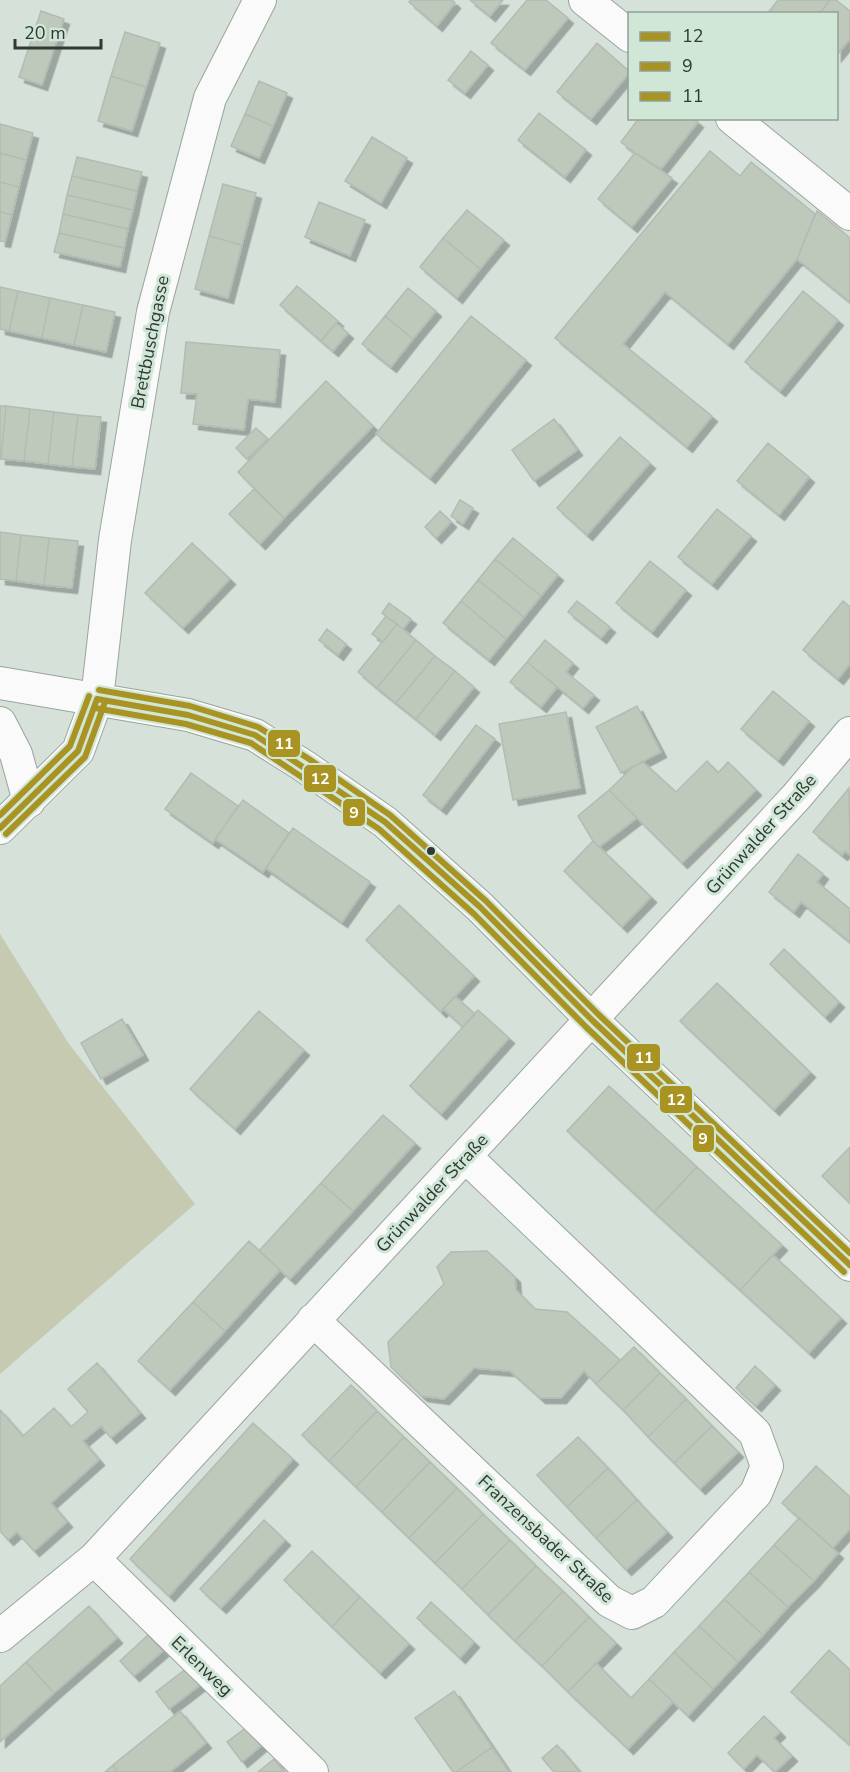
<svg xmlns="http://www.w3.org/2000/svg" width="850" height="1772" font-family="'Nunito Sans',sans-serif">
<defs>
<filter id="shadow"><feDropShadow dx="5.5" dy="5.5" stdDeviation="0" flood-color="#0004"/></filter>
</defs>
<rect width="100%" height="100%" fill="#d5e1d9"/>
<path fill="#c6cab1" d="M0,934l69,110 126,160 -195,170z"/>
<path fill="#bec9bb" stroke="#b3bbb4" stroke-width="1.5" filter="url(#shadow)" d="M411,0h41l3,3 -18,23 -28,-24z
M470,0h33l-13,16z
M527,0h19l22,18 -43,52 -34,-27z
M778,0h52l-11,14h-52z
M830,0h6l14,11v28l-14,17v-42h-17z
M41,11l23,8 -22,66 -23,-8z
M125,32l35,11 -14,44 -35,-11z
M597,43l33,29 -39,47 -34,-27z
M471,51l17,14 -23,28 -17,-13z
M111,76l35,11 -14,44 -34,-10z
M259,81l28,12 -14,33 -28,-12z
M539,113l47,37 -21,27 -47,-37z
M245,114l28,12 -14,32 -28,-12z
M639,118h54l5,4 -37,47 -26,-16 -14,-11z
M0,124l33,9 -7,27 -26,-7z
M372,137l35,21 -26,45 -36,-22z
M710,151l30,25 11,-14 64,52 -18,45 -69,85 -63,-52 -42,52 89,72 -25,31 -132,-109z
M0,153l26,7 -7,27 -19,-5z
M635,153l37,25 -40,49 -34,-28z
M77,157l65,15 -5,19 -65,-15z
M72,176l65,15 -4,19 -66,-15z
M0,182l19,5 -7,28 -12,-3z
M223,184l33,9 -14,52 -33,-9z
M67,195l66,15 -5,19 -65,-15z
M319,202l46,18 -15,36 -45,-19z
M467,210l37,30 -24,29 -37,-31z
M817,211l33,27v64l-53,-43z
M0,212l12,3 -7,27 -5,-1z
M63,214l65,15 -4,19 -65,-15z
M59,233l65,15 -4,19 -66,-15z
M209,236l33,9 -14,53 -33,-9z
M443,238l37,31 -23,29 -37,-31z
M297,286l41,35 -17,20 -41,-36z
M0,287l18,4 -9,40 -9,-2z
M408,288l28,23 -23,28 -28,-23z
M18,291l32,7 -8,40 -33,-7z
M803,291l35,29 -58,71 -35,-29z
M50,298l33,7 -9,40 -32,-7z
M83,305l32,7 -9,40 -32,-7z
M385,316l28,23 -22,28 -29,-23z
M471,316l55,44 -96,118 -54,-44z
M336,323l12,10 -15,18 -12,-10z
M186,342l94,8 -5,52 -27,-3 -4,31 -51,-6 4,-30 -16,-1z
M326,381l47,45 -89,92 -46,-46z
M0,406h6l-5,53h-1z
M6,406l24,3 -6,52 -23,-2z
M30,409l24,3 -6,52 -24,-3z
M54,412l24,3 -6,52 -24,-3z
M78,415l23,2 -6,52 -23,-2z
M554,419l23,31 -43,31 -22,-31z
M256,428l12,11 -21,20 -11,-11z
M620,437l30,26 -63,72 -30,-27z
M768,443l41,34 -30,38 -42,-34z
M254,489l30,29 -24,26 -31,-30z
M460,500l13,8 -10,16 -12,-8z
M717,509l34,27 -39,48 -34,-27z
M440,511l11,11 -15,16 -11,-11z
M0,532l21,3 -5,46 -16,-2z
M21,535l28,3 -5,47 -28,-4z
M49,538l29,3 -6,47 -28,-3z
M513,538l45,37 -17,21 -46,-37z
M192,543l38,36 -47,49 -38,-35z
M495,559l46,37 -17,21 -46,-37z
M650,561l36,29 -34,42 -36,-29z
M478,580l46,37 -18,22 -45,-38z
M461,601l45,38 -17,21 -46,-37z
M577,601l33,26 -9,11 -33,-26z
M843,601l7,6v57l-12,15 -35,-29z
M389,603l22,16 -8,10 -21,-16z
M386,616l11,8 -14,18 -11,-8z
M397,624l19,16 -39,48 -19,-16z
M327,629l19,15 -8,11 -19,-15z
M416,640l19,16 -39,47 -19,-15z
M545,640l28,23 -7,9 28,23 -11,13 -56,-46z
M435,656l20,15 -39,48 -20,-16z
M527,662l30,25 -16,20 -31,-25z
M455,671l19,16 -39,48 -19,-16z
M773,691l36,30 -31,39 -37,-31z
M637,706l24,46 -40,21 -25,-46z
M566,712l14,76 -67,12 -14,-76z
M476,725l19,14 -54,70 -18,-14z
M707,761l11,12 10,-11 28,28 -74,73 -73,-73 24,-23 10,-5 33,30z
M191,773l47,33 -25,37 -48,-34z
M849,788l1,67 -5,-4 -3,4 -29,-23z
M609,790l28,28 -38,29 -6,-6 -15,-25z
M243,800l46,33 -26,39 -48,-33z
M293,828l77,54 -28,40 -76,-54z
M593,841l58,56 -29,30 -58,-56z
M798,854l25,20 -6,8 33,27v33l-49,-40 -7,10 -25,-20z
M399,905l75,71 -33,36 -75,-72z
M784,949l55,53 -14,15 -55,-53z
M717,983l93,89 -36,38 -94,-89z
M455,996l20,18 -12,13 -20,-18z
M478,1010l31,28 -68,76 -31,-28z
M259,1011l45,39 -69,79 -45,-40z
M122,1019l21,36 -42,24 -20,-36z
M609,1086l88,81 -43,45 -87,-81z
M383,1115l32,28 -62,68 -32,-28z
M850,1147v56l-28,-27z
M697,1167l85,78 -42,45 -86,-78z
M321,1183l32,28 -63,68 -31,-28z
M249,1241l31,29 -55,61 -32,-29z
M487,1251l28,26 1,13 19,19 32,3 53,48 -24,24 -12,-13 -23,27h-21l-30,-27 -36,-3 -30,31 -22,-3 -31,-29 -3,-25 56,-58 -7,-17 14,-15z
M773,1255l68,63 -32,35 -69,-63z
M193,1302l32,29 -55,59 -32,-29z
M634,1347l26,26 -37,37 -27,-26z
M97,1363l43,50 -29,25 -10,-12 -18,15 16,19 -48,43 16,19 -33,29 -17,-19 -9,8 -8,-9v-121l23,26 31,-28 17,19 17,-15 -20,-23z
M755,1366l20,19 -19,21 -20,-18z
M660,1373l26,26 -38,38 -25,-27z
M351,1385l26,26 -48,50 -27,-26z
M686,1399l26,27 -38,37 -26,-26z
M377,1411l27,26 -48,50 -27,-26z
M253,1423l40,36 -124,137 -39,-37z
M712,1426l26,26 -38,37 -26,-26z
M404,1437l26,25 -48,50 -26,-25z
M578,1437l30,31 -41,39 -30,-32z
M430,1462l27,26 -48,50 -27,-26z
M816,1466l34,31v32l-17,19 -51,-45z
M608,1468l29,32 -41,38 -29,-31z
M457,1488l26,26 -48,49 -26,-25z
M637,1500l30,32 -41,38 -30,-32z
M483,1514l27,26 -48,49 -27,-26z
M799,1518l39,35 -24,28 -40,-36z
M264,1520l21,20 -64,68 -21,-19z
M510,1540l26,26 -48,49 -26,-26z
M774,1545l40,36 -26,26 -39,-35z
M312,1551l48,46 -28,30 -48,-47z
M536,1566l27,25 -48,50 -27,-26z
M749,1572l39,35 -25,28 -39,-36z
M563,1591l26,26 -47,49 -27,-25z
M360,1597l49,47 -29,29 -48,-46z
M724,1599l39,36 -25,27 -39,-36z
M431,1602l43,40 -14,16 -43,-40z
M89,1606l28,32 -63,55 -28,-31z
M589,1617l27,26 -48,49 -26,-26z
M699,1626l39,36 -25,27 -39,-37z
M148,1635l15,16 -29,25 -14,-15z
M829,1650l21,20v75l-59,-53z
M674,1652l39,37 -25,27 -39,-37z
M26,1662l28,31 -54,49v-56z
M596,1663l35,35 18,-19 24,23 -45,47 -60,-57z
M187,1668l13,17 -31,24 -13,-17z
M454,1691l38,56 -36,25h-3l-38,-54z
M180,1711l26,32 -36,29h-52l-5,-7z
M764,1716l16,16 -6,6 18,18 -17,16 -18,-17 -13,14 -16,-16z
M247,1727l14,19 -19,16 -15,-20z
M557,1745l23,27h-26l-12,-14z
M492,1747l17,25h-53z
M274,1759l10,13h-26z
M113,1765l5,7h-13z"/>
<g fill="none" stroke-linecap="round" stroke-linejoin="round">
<defs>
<path id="street" d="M585,0l45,36
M732,118l118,96
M0,683l188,32 67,20 49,31 81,56 95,85 112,113 258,245
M0,723l16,31 13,47
M0,828l78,-77 19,-52 18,-159 38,-228 57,-214 50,-98
M313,1320l296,281 23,12 22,-11 102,-109 11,-27 -12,-33 -289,-276
M94,1559l218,213
M0,1636l94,-77 703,-763 53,-63"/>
</defs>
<use href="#street" stroke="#9ba49e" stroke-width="34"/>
<use href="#street" stroke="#f9faf9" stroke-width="32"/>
<defs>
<path id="bus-1" d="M97,699l91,16 67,20 130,87 95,85 112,113 258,245
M0,828l78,-77 19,-52"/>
<path id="bus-2" d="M95,708l91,16 65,19 128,86 95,85 112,113 258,245
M6,834l79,-77 20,-55"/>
<path id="bus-3" d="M99,690l91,16 68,21 51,32 81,56 96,86 112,113 252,239
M0,815l70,-69 19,-50"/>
</defs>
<use href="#bus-1" stroke="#d0e6d7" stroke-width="10"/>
<use href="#bus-2" stroke="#d0e6d7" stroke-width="10"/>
<use href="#bus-3" stroke="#d0e6d7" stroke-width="10"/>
<use href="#bus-1" stroke="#a89323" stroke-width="6"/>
<use href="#bus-2" stroke="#a89323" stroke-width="6"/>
<use href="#bus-3" stroke="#a89323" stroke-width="6"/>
</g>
<circle fill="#303933" stroke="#d0e6d7" stroke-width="2" cx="431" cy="851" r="5"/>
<g text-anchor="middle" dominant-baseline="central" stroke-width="6" stroke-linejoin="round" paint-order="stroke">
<g font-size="18" fill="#303933" stroke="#d0e6d7">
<text transform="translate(150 342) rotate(-79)">Brettbuschgasse</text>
<text transform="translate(761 834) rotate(-48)">Grünwalder Straße</text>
<text transform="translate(432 1193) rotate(-47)">Grünwalder Straße</text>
<text transform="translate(546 1539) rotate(43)">Franzensbader Straße</text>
<text transform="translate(202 1666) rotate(44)">Erlenweg</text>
</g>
</g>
<g stroke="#d0e6d7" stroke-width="2">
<rect x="267" y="729" width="34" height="29" rx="6" fill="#a89323"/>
<rect x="303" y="764" width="34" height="29" rx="6" fill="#a89323"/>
<rect x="342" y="798" width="24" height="29" rx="6" fill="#a89323"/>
<rect x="626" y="1043" width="35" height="29" rx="6" fill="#a89323"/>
<rect x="659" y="1085" width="34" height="29" rx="6" fill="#a89323"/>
<rect x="692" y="1124" width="23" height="29" rx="6" fill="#a89323"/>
</g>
<g font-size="16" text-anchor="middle" font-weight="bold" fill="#fff">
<text x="284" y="749">11</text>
<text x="320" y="784">12</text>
<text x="354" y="818">9</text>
<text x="644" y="1063">11</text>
<text x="676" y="1105">12</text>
<text x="703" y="1144">9</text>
</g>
<rect x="628" y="12" width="210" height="108" fill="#d0e6d7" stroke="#90a195" stroke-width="1.5"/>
<rect x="640" y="32" width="30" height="9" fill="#a89323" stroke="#90a195" stroke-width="1.5"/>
<text x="682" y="42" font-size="18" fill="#303933">12</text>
<rect x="640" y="62" width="30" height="9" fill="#a89323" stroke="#90a195" stroke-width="1.5"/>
<text x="682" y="72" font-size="18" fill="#303933">9</text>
<rect x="640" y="92" width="30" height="9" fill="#a89323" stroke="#90a195" stroke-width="1.5"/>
<text x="682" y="102" font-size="18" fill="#303933">11</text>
<path d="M15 39v9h86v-9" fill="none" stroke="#303933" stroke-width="3"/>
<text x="24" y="39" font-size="18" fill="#303933" stroke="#d0e6d7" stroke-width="4.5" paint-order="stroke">20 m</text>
</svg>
